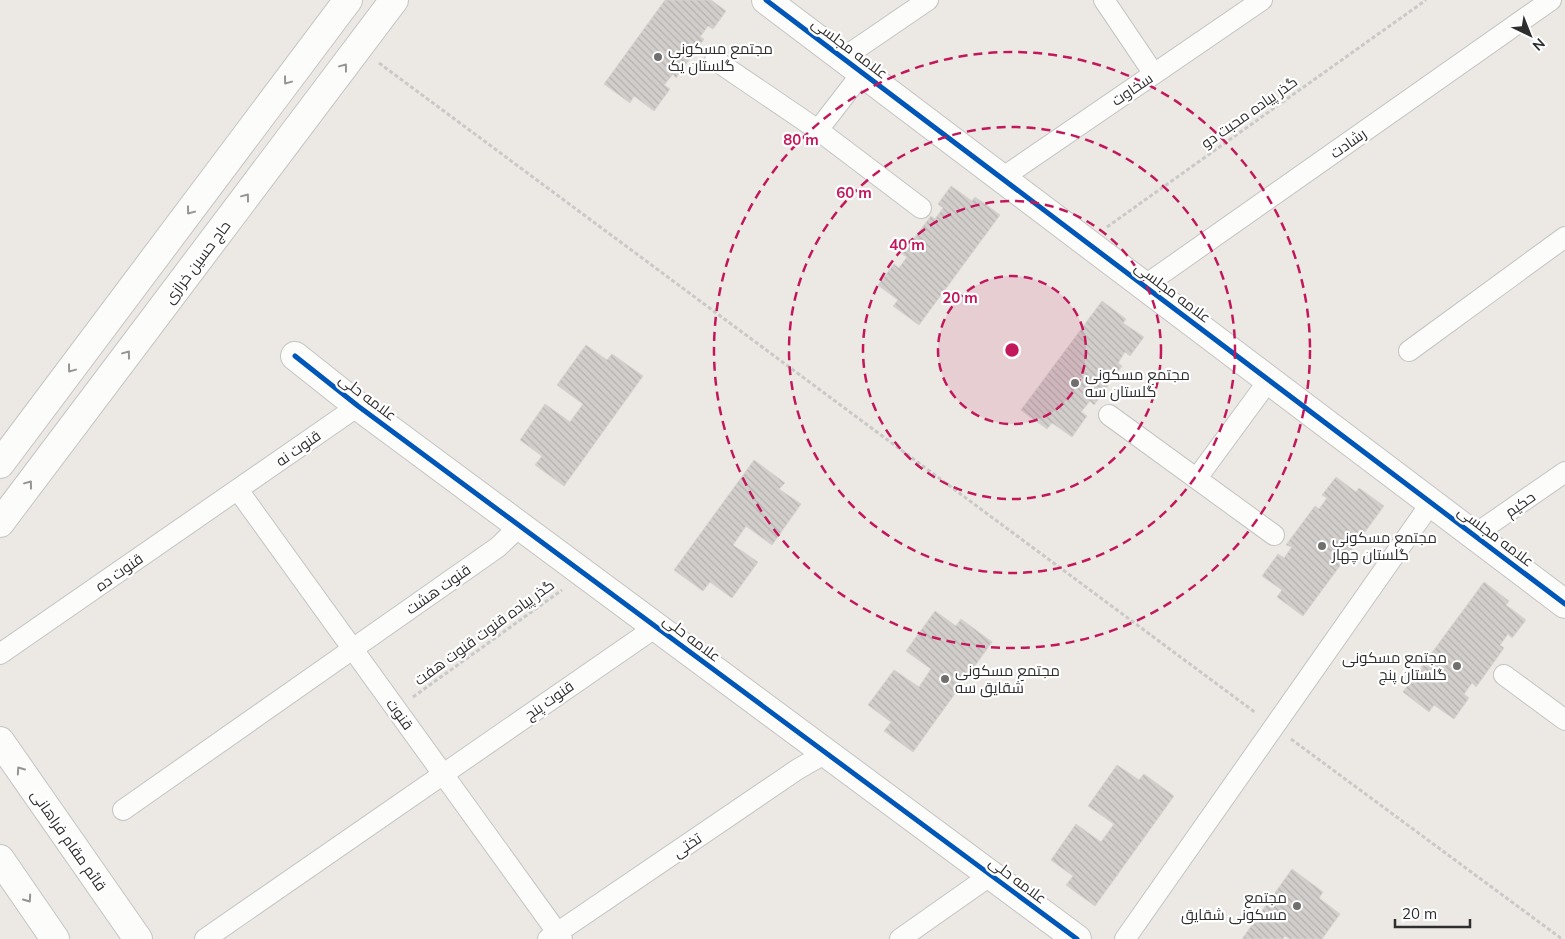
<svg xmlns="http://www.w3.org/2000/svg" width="1565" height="939" font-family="Mulish,Cairo,sans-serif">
<defs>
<pattern id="building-back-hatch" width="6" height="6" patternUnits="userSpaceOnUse" patternTransform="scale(1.25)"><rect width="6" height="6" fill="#d1cecb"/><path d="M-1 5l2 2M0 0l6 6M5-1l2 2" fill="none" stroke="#b4b1af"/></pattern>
</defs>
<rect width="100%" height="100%" fill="#ece8e4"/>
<path fill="url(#building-back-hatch)" stroke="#d7d4d0" d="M665,0h46l15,11 -13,18 -5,-3 -8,11 4,2 -28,39 -3,-4 -9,11 6,4 -16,22 -20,-15 -4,7 -26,-19z
M951,186l21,15 3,-4 25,18 -81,110 -26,-19 5,-6 -20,-15 16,-21 5,4 8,-11 -5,-3 29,-38 4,3 8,-11 -5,-4z
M1102,301l24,18 -3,4 21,14 -14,19 -5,-4 -7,11 4,3 -28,39 -4,-4 -9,11 6,4 -15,21 -20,-14 -5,6 -26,-19z
M586,345l21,15 5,-6 31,22 -79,110 -29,-21 7,-9 -22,-16 25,-36 25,18 13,-18 -26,-19z
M754,460l31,23 -6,6 22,15 -29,41 -26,-19 -13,19 25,17 -26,36 -22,-16 -7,9 -29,-21z
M1336,477l20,15 3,-4 25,18 -81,110 -26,-19 5,-7 -20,-14 16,-22 6,4 8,-11 -6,-2 29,-39 4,3 8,-11 -5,-3z
M1484,582l25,19 -3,4 20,15 -14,18 -4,-4 -8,11 4,3 -28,39 -4,-4 -8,11 5,4 -15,21 -20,-14 -5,7 -26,-20z
M935,611l21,15 5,-7 31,23 -79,110 -29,-21 7,-9 -23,-17 26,-35 25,17 12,-18 -25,-18z
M1117,765l22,15 5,-6 30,22 -79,110 -29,-21 7,-9 -22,-16 25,-36 25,18 13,-18 -26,-18z
M1292,869l31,23 -4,6 21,16 -18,25h-32l-5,-3 -2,3h-41z"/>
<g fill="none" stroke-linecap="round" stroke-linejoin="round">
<defs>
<path id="street" d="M1104,0l50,74
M843,58l85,-58
M715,60l103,70 103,78
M818,130l44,-57
M1002,178l260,-178
M1144,286l407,-286
M1409,351l156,-114
M1109,415l165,120
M1197,478l72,-98
M238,490l324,449
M1474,535l91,-63
M0,654l358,-248
M1504,675l61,45
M123,810l375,-263 22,-21
M205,939l451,-312
M548,939l250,-170 28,-16
M900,939l91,-64
M1125,939l306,-436"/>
<path id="secondary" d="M766,0l799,604
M295,356l63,50 719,533
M0,464l348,-464
M0,523l394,-523
M0,741l138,198
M0,859l55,80"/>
</defs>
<use href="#street" stroke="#c5c4c5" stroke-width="22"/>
<use href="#secondary" stroke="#c5c4c5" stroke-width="30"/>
<path stroke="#c9c9c8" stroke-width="3" stroke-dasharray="4 2.5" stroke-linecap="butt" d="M379,63l877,650
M1107,227l319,-227
M413,697l149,-107
M1291,739l271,200"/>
<use href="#street" stroke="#fcfcfb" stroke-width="20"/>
<use href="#secondary" stroke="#fcfcfb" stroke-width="28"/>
<defs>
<path id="cycleway" d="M766,0l799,604
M295,356l63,50 719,533"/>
</defs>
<use href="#cycleway" stroke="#fff" stroke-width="8"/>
<use href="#cycleway" stroke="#0057b8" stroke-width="5"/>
</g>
<defs><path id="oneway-chevron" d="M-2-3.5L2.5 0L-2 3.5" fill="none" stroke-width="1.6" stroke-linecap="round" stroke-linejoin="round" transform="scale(1.25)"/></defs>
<g stroke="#959594">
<use href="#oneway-chevron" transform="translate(344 67) rotate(-53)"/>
<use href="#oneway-chevron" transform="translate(287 81) rotate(127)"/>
<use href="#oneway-chevron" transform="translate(246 197) rotate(-53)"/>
<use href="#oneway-chevron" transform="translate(190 211) rotate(127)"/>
<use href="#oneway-chevron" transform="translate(127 354) rotate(-53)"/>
<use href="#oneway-chevron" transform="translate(71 369) rotate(127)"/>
<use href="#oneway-chevron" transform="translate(29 484) rotate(-53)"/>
<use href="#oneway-chevron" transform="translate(20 770) rotate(-125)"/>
<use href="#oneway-chevron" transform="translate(28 899) rotate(55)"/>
</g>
<circle cx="1012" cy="350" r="74" fill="#c2185b" fill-opacity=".12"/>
<g fill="none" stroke="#c2185b" stroke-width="2.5" stroke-dasharray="9 6">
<circle cx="1012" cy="350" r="74"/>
<circle cx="1012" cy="350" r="149"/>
<circle cx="1012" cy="350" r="223"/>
<circle cx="1012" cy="350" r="298"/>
</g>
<g fill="#706f6e" stroke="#fff" stroke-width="2">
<circle cx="658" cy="57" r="5"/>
<circle cx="1075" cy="383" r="5"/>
<circle cx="1322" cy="546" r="5"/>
<circle cx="1457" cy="666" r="5"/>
<circle cx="945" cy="679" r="5"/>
<circle cx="1297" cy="906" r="5"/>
</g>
<g text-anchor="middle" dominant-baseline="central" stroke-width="4.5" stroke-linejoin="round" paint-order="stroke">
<g font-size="15" fill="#2e2e2e" stroke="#fff" text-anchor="start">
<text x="668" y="48">مجتمع مسکونی<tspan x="668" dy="17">گلستان یک</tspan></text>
<text x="1085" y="374">مجتمع مسکونی<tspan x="1085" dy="17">گلستان سه</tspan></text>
<text x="1332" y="537">مجتمع مسکونی<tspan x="1332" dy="17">گلستان چهار</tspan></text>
<text x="1447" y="657" text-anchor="end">مجتمع مسکونی<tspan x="1447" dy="17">گلستان پنج</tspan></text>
<text x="955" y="670">مجتمع مسکونی<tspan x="955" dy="17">شقایق سه</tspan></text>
<text x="1287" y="897" text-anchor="end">مجتمع<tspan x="1287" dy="17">مسکونی شقایق</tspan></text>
</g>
<g font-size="15" fill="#2e2e2e" stroke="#fff">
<text transform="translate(850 48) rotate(37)">علامه مجلسی</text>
<text transform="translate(1132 89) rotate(-34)">سخاوت</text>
<text transform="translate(1249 112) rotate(-35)">گذر پیاده محبت دو</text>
<text transform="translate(1348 143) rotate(-35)">رشادت</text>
<text transform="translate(197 262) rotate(-53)">حاج حسین خرازی</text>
<text transform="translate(1173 292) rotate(37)">علامه مجلسی</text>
<text transform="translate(368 397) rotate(37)">علامه حلی</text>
<text transform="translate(298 448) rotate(-35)">قنوت نه</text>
<text transform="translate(1520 504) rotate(-35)">حکیم</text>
<text transform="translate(1496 536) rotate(37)">علامه مجلسی</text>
<text transform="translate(119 572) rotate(-35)">قنوت ده</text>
<text transform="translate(438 589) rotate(-35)">قنوت هشت</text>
<text transform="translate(484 632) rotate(-36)">گذر پیاده قنوت قنوت هفت</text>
<text transform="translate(692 638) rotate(37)">علامه حلی</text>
<text transform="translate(549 700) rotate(-35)">قنوت پنج</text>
<text transform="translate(400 714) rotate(54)">قنوت</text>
<text transform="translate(69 840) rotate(55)">قائم مقام فراهانی</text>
<text transform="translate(687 845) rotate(-34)">تختی</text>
<text transform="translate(1018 880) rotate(37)">علامه حلی</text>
</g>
</g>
<circle cx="1012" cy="350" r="8" fill="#c2185b" stroke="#fff" stroke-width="2.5"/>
<g font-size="15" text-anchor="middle" font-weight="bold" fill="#c2185b" stroke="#fff" stroke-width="4.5" stroke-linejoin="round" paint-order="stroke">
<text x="801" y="145">80 m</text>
<text x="854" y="198">60 m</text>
<text x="907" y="250">40 m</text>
<text x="960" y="303">20 m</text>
</g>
<g transform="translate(1530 35) rotate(137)" stroke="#ffffff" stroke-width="4" paint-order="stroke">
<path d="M0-4L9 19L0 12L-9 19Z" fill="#2e2e2e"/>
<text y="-8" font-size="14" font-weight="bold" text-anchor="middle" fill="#2e2e2e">N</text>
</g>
<path d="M1395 919v8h75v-8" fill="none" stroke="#2e2e2e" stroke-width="2.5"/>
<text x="1402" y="919" font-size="15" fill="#2e2e2e" stroke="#ffffff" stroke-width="4" paint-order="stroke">20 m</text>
</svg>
